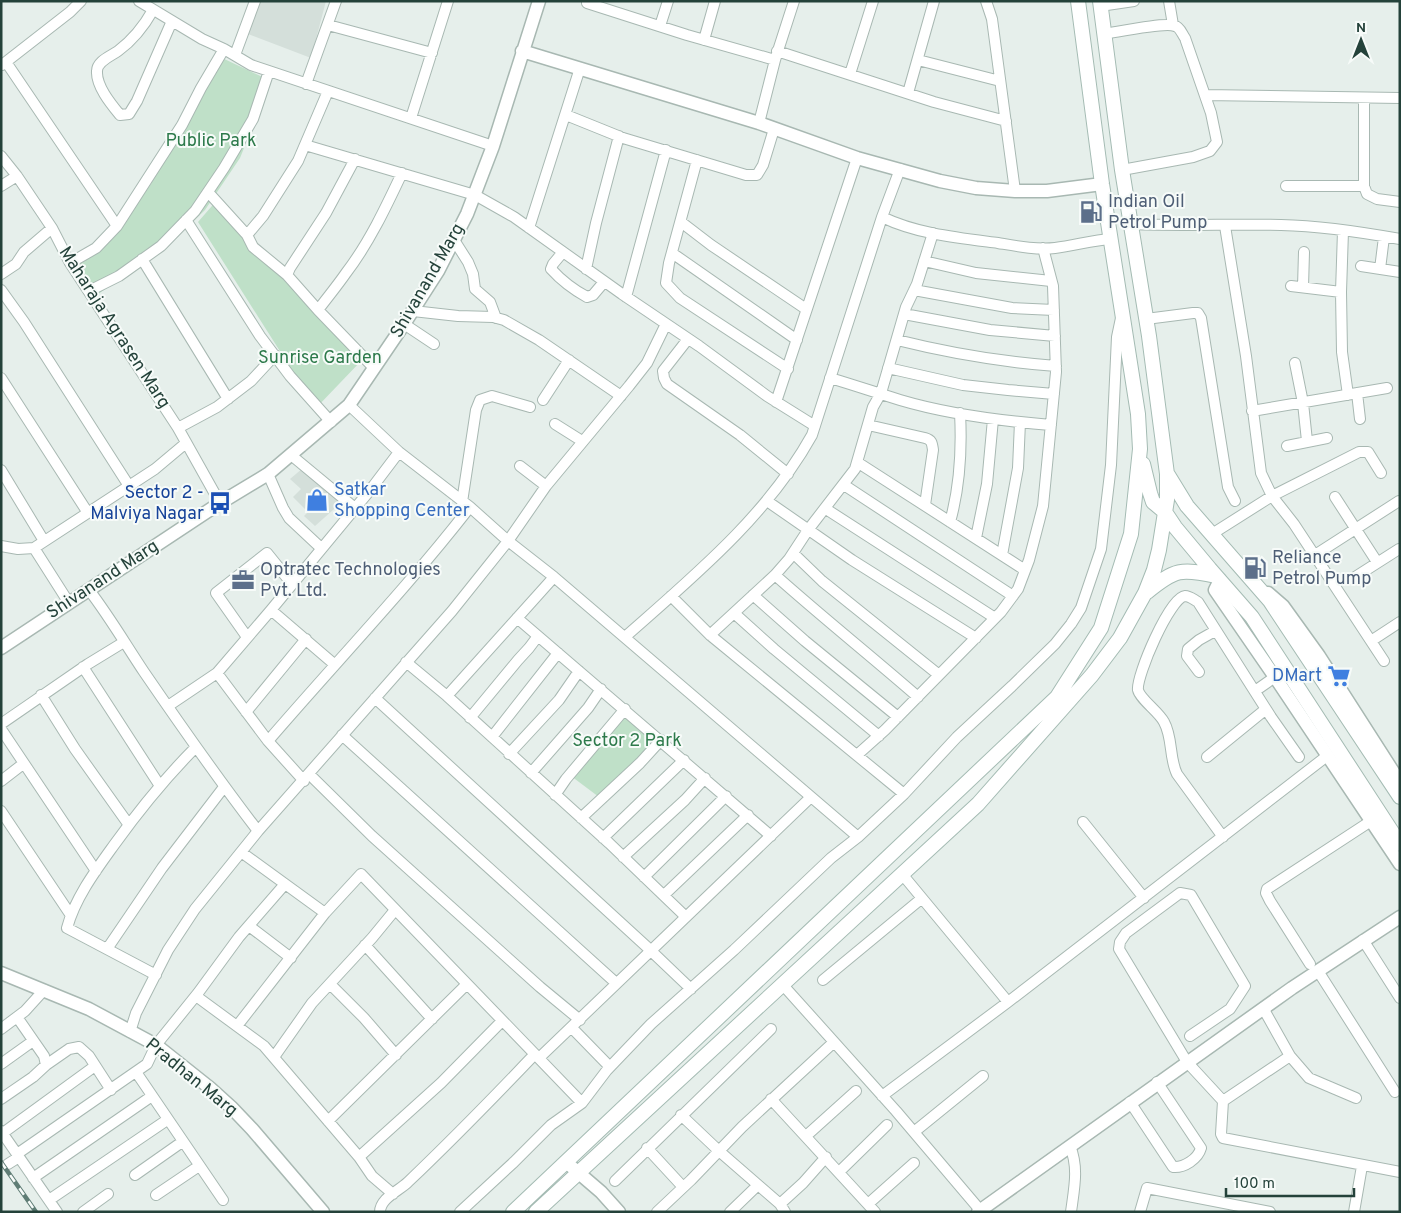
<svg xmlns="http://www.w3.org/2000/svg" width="1401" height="1213" font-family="Overpass,sans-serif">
<rect width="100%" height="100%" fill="#e6efeb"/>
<path fill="#d4dfda" d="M259,1h67l-15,57 -63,-24z
M303,468l39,34 -27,24 -11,-10 4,-4 -15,-15 8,-8 -11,-10z"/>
<path fill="#bfe0c8" d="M218,56l53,25 -31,77 -35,52 -36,35 -75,52 -21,-36 47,-34 31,-43z
M218,199l144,161 -46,48 -118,-186z
M625,712l34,28 -60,57 -28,-21z"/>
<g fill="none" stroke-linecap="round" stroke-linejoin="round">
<defs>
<path id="minor" d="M139,1l63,38 22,10 27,16 242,81
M986,1l6,18 23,172
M1169,1l4,24
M587,3l100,32 88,25
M1100,6l34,-5
M153,10c-9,16 -20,30 -35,41 -7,5 -21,10 -21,20 -1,15 14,33 23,44l9,-1 8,-13 35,-80
M328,25l104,28
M660,26l8,-25
M1104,34c14,-2 60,-12 71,-8 5,1 7,8 10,12l26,75 6,29 -7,9 -17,6 -71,13
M704,40l11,-39
M777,51l157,51 72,19
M235,55l20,-54
M918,60l82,21
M6,62l111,164
M2,65l68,-53 11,-11
M850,74l23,-73
M306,84l30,-83
M908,93l26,-92
M1205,95l195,3
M1364,98v88l3,8 10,5 23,3
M566,115l57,23 123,37h11l6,-10 11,-36
M411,118l37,-117
M759,123l16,-63 19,-59
M305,145l170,50 39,22 108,77 77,52 68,50 48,30
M1,156l16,20 35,52 18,35 108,165 42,75
M355,159l-29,54 -36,55 -3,7 31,35 56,58
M697,160l-28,103 -3,20 14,15 108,71
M1,186l16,-10
M1286,186h78
M208,192l39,43 6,12 34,28
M882,217c35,17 77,21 116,26 18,3 38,7 57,5 19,-2 37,-8 56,-9
M186,220l74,116 30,40 41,46
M681,222l30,23 95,64
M1131,224c50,2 100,0 150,1 40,1 80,7 119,14
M1225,226l21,130 15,117 11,23 22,28 90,137
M529,228l51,-160
M247,235l16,-19 35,-55 30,-70
M454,240l14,22 5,12 2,15 15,13 6,16
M563,252l-10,12 -2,5c10,11 23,21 36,28l6,-2 11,-13
M672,253l125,87
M142,259l86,140
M924,261l52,12 75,8
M70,263l26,-15 21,-22 65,-101 19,-37 23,-39
M1361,266l39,6
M586,269l10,-46 23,-87
M1380,269l4,-32
M1,274l15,-10 8,-12 28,-24
M1291,286l50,6 2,-61
M1303,287l1,-35
M1,290l23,32 105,164
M914,290l98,18 42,2
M89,291l30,-15 42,-30 34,-35 29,-43 29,-49 16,-48
M1341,292l1,60 6,43
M626,297l40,-147
M318,310c9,-12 19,-24 28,-37 23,-30 40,-66 56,-100
M413,311l45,5 35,1 11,3 35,20 82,56
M904,314l86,16 65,6
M1146,319l47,-6h5l3,5 27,169 7,14
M404,324l30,20
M688,339l-25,32 1,7 3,6 73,51 48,39
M897,340c52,13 105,22 159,26
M1295,363l8,40 4,38
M888,368l75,17 45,5 46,4
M1,378l87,135
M830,378c24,7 47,15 70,22 47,14 102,21 151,25
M1357,393l3,26
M543,400l26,-40
M776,402l81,-244
M349,405l50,47 71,55 38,34 46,36 304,260
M1252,411l135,-23
M555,424l27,17
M868,425l57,13c7,2 7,5 8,12l-8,55
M178,428l39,-21 34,-26 24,-26
M1287,446l40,-8
M291,455l64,53
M857,462l168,108
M520,466l26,20
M1,470l43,71
M268,474l15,34 6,10 32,30
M844,485l169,111
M1335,497l42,65
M767,501l85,59 124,78
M462,502l14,-92 4,-10 12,-4 38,11
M826,509l169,109
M950,522c10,-36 12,-72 10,-109
M1212,534l60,-38 87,-44h9l13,21
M976,538l11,-54 6,-65
M1,546l17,3 16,-1 121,-79 31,-26
M34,548l35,55
M793,553l29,28 117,94
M1002,555l16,-87 2,-46
M1315,555l84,-54
M775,575c47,42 96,81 143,122
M1352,579l47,-30
M89,590c20,26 37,55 55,82 37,54 74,107 114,159
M753,595l52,46 93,76
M671,596l39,39 194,159
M271,610l63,54
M734,613l40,36 105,87
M517,618l254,218
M710,635l65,-60 14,-16 19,-29 47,-61 18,-62 8,-14 25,-86 11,-23 16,-51
M247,637l-31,-44 51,-40 25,31
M625,637c69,-61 142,-121 187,-202l70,-218 18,-48
M1371,641l29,-19
M406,662l41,34 162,147 77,74
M83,667l77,119
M1199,672l-12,-16 1,-7 11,-9 16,-9
M217,673l51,68 36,40
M1255,691l20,-14
M41,695l34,54 54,76
M447,696l107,-119
M375,698l272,249 44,42
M168,706l49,-33 54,-63 100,-121 28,-37
M246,712l60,-73
M470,718l48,-58 11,-12 9,-12
M1,724l87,-60 36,-22
M1,729l95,142
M342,735l274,248
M492,737l66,-84
M268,741c67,-78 139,-153 202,-234
M509,754l50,-54 20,-29
M857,755l28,-25 116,-118 17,-23 11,-29 14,-54 13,-134 -3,-86 -10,-38
M1207,757l59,-48
M531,773l57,-65 13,-19
M309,774l63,62 168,151 40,33
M1,781l22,-17
M555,795l11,-16 59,-70
M1,811l69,103
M581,818l59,-55 21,-23
M1083,822l61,76
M1223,837l-46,-63c-8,-16 -4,-36 -13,-52 -5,-10 -24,-23 -26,-32 -2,-14 32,-93 47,-94 5,0 9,4 13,6l73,115 28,40
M603,838l81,-78
M241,852l84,61
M623,857l62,-57 20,-22
M902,874l106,128
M644,877l82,-81
M664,895l84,-80
M249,926l42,32
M1363,940l37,58
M365,945l67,74
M107,949l55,-81 62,-81
M1310,964l-40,-63 -4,-8 1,-4 104,-68
M1318,971l77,121
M156,975l-89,-47c8,-30 29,-58 47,-83 26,-36 51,-67 82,-98
M823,980l98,-81
M330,984l34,34 32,37
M782,984l114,127 84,99
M196,996l68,50 95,111 13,19 21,18
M1263,1008l27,48 19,22 47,20
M237,1026l88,-113 36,-39 221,229
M572,1028l38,39
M1,1029l24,-18 19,-21
M130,1032l6,-19 32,-63 27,-41 63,-78 194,-220 56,-70 38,-55 83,-100 18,-23 19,-39
M1190,1036l40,-27 15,-23 -54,-91 -11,-2 -54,40 -6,9 -1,7 68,113 36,39 -2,33 2,4 177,34
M274,1057l38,-54 60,-65 23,-28
M539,1058l272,-261
M1,1064l32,-23
M46,1065l23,-16 10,-2 10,9 22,34
M136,1072l87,128
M882,1096l126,-94 319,-246
M1,1099l32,-22 13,-12 -2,-9 -27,-39
M771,1099l104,113
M1223,1101l67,-45
M1130,1102l43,65c11,1 25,-8 28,-19l-44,-66
M681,1115l38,36 61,53 5,8
M328,1121l139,-137
M1,1131l56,81
M914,1132l69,-56
M3,1133l92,-67
M806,1136l50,-45
M1070,1146c9,22 4,43 1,66
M647,1148l36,39
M17,1154l130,-90 9,-19 42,-52 41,-56 46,-53
M359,1157l82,-74 61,-62
M8,1164l11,-7
M839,1172l48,-47
M135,1175l47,-33
M33,1178l119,-82
M615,1181l156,-152
M156,1195l43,-29
M49,1200l118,-80
M780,1204l23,-21 23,-26
M868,1204l46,-41
M83,1212l25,-18
M380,1212c0,-14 19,-21 28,-30 43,-41 85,-84 126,-127
M460,1212l54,-50 37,-37 31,-22 25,-33 44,-46 83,-74 97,-92 27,-21 46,-43 53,-57 55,-51 43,-42 16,-20 10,-16 20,-59 10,-84 6,-128 4,-19
M657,1212l34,-32 51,-53 92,-85
M730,1212l28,-27
M1140,1212l7,-24 123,24
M1354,1212l8,-46"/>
<path id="tertiary" d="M522,51l237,72 98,35 83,23 36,7 39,3h32l55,-7
M1220,580l-5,10 60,87 125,187
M1268,593l15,13 36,50 75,117 6,21
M1,648l219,-145 48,-29 81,-69 55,-81 34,-53 29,-57 26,-68 46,-145
M1,973l88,36 67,36 54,43 21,19 21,22 71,83
M566,1162l35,30 18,20
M978,1212l314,-224 108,-71"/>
<path id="secondary" d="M1143,464l7,29 3,9 12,10 10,15 35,42 42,48 148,227
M1168,475l19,31 83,95 130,196
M1147,592c28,-23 34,-24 69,-16
M513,1212l544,-515 44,-69 30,-94 9,-85 -2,-35 -36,-230 -24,-183
M536,1212l442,-408 114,-129 28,-37 25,-45 9,-23 5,-20 8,-50v-26l-18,-138 -27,-166 -22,-169"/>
</defs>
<use href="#minor" stroke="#a8b8b2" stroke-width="12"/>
<use href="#tertiary" stroke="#a8b8b2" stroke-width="15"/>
<use href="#secondary" stroke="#a4bbb3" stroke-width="16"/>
<use href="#minor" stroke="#fff" stroke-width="10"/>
<use href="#tertiary" stroke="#fff" stroke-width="12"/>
<use href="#secondary" stroke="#fff" stroke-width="14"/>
<defs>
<path id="rail" d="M1,1162l35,50"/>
</defs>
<use href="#rail" stroke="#5f7d75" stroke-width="4.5"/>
<use href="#rail" stroke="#f7fbf9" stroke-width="2.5" stroke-dasharray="8" stroke-linecap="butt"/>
</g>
<defs>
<symbol id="fuel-bare" viewBox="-9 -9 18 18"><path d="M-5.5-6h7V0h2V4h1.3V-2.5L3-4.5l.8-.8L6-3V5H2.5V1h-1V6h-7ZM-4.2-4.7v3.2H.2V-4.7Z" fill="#5c6f8a" stroke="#f7fbf9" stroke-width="2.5" paint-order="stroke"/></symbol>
<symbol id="shop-bare" viewBox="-9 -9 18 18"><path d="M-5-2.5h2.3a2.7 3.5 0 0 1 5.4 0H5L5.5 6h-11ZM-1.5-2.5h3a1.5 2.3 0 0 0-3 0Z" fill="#3f7fe0" stroke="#f7fbf9" stroke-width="2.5" paint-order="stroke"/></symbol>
<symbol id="bus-bare" viewBox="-9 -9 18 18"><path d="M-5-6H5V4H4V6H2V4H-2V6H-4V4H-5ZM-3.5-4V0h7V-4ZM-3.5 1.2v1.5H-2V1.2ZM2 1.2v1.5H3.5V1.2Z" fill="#1a4fb4" stroke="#f7fbf9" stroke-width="2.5" paint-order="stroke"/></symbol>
<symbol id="office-bare" viewBox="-9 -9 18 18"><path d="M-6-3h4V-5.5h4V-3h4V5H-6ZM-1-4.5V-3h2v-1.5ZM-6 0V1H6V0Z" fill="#5c6f8a" stroke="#f7fbf9" stroke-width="2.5" paint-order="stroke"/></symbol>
<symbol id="supermarket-bare" viewBox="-9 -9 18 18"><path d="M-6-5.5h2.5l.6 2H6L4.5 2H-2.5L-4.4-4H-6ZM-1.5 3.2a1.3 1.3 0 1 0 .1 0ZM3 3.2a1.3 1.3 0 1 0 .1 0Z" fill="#3f7fe0" stroke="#f7fbf9" stroke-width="2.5" paint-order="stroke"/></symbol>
</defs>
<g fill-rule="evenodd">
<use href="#fuel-bare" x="1075" y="196" width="32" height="32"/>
<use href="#shop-bare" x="301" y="484" width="32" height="32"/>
<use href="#bus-bare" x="204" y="487" width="32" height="32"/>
<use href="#fuel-bare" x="1239" y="552" width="32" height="32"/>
<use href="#office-bare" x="227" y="564" width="32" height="32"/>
<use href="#supermarket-bare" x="1323" y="660" width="32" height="32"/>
</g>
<g text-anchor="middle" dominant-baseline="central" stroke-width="4" stroke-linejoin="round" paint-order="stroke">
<g font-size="18" fill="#2d7a4b" stroke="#f7fbf9">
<text x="211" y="141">Public Park</text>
<text x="320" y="358">Sunrise Garden</text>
<text x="627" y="741">Sector 2 Park</text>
</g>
<g font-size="18" fill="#4e5e75" stroke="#f7fbf9" text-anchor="start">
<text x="1108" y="202">Indian Oil<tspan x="1108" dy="21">Petrol Pump</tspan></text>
<text x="1272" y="558">Reliance<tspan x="1272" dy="21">Petrol Pump</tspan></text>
<text x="260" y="570">Optratec Technologies<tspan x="260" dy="21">Pvt. Ltd.</tspan></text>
</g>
<g font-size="18" fill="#24423a" stroke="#f7fbf9">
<text transform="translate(428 281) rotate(-60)">Shivanand Marg</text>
<text transform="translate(114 328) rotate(57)">Maharaja Agrasen Marg</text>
<text transform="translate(103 580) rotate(-33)">Shivanand Marg</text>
<text transform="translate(191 1078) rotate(39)">Pradhan Marg</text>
</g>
<g font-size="18" fill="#366cbe" stroke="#f7fbf9" text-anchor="start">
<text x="334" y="490">Satkar<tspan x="334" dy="21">Shopping Center</tspan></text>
<text x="1322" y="676" text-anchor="end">DMart</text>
</g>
<g font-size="18" fill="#164399" stroke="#f7fbf9" text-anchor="end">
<text x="204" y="493">Sector 2 -<tspan x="204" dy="21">Malviya Nagar</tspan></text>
</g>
</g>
<rect width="1401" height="1213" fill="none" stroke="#24423a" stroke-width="5"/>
<g transform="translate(1361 40)" stroke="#f7fbf9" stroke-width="4" paint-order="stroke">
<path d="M0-4L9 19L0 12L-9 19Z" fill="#24423a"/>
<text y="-8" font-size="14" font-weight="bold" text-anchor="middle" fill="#24423a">N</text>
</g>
<path d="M1226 1188v8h128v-8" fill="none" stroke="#24423a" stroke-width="2.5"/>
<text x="1234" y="1188" font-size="15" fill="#24423a" stroke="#f7fbf9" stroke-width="4" paint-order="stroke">100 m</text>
</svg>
